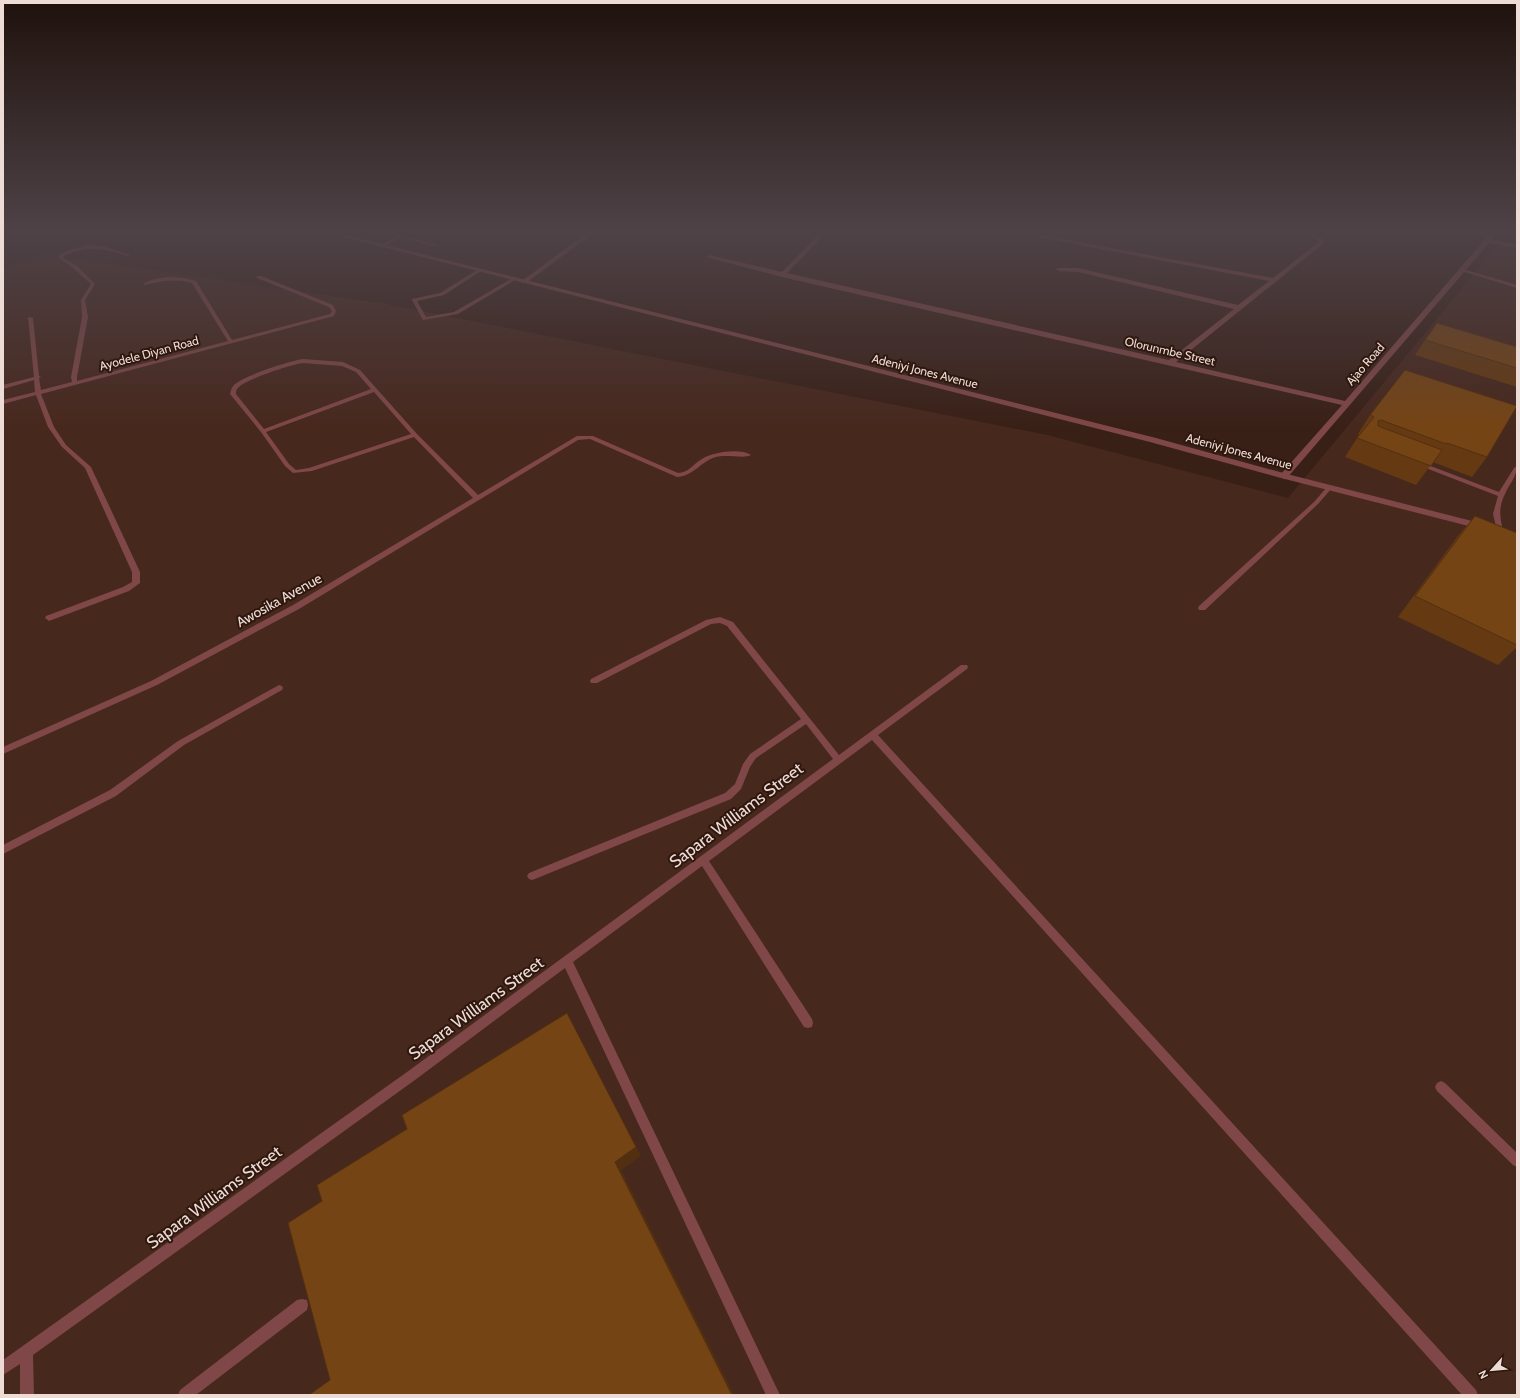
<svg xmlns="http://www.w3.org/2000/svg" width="1520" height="1398" font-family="Cabin,sans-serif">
<rect width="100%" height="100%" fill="#392017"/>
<path fill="#47281d" d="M1498,245l19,4v1146h-1514v-1127l45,-13 333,48 666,132 241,63z"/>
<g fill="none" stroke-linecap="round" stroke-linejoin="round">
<path fill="#7f4747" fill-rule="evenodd" d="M403,233l2,1 -2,2 34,9 -2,1 -35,-9 -17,10 -4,-1z
M87,245l16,1 27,9 -2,1c-25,-7 -39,-12 -64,0l-1,2 13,7 19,19 -10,16 3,17 -11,60v4l151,-40 -36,-58c-16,-5 -31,-2 -47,2l-2,-1c15,-9 36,-8 53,-3l36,59 98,-26 2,-3 -3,-4 -72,-29v-2h4l72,29 3,6 -2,5 -293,78 13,33 12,18 25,22 49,105v11l-11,8 -80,30 -4,-3 1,-2 77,-29 9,-5v-10l-47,-104 -23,-21 -14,-20 -12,-32 -33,9v-4l32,-8 -1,-12 -31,9v-4l31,-8 -6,-60 5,1 6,58 2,1 -2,1 2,12 31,-8 -1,-5 11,-60 -1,-17 10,-16 -19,-17 -13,-9 1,-4 9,-4z
M1463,269l54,16v3l-56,-17v-1z
M477,270l4,1 -37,24 -27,6 9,16 28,-5 57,-33 4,1 -57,34 -35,6 -11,-20v-1l28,-6z
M303,359l40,3 17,8 57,64 61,61 99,-59h16l85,37c10,0 15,-9 24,-14 11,-7 38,-11 49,-4 -6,4 -25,-1 -35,2 -15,4 -22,19 -39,20l-87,-38 -12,1 -279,169 -142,76 -154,69v-7l148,-66 142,-76 180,-107 -59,-61 -102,34 -19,2 -8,-7 -24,-34 -31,-38c1,-3 1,-6 4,-9 9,-9 55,-24 69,-26zM303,363l39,3 14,6 15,17 -107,40 -28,-35c0,-2 0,-5 2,-6 5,-8 55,-24 65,-25zM374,392l37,42 -102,34 -13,2 -7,-6 -23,-32z
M1420,462l79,30 15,-24 3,-2c0,11 -8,18 -12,28 -7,14 -5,23 -2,37l-1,2h-4l-1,-2 -4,-17 5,-18 -80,-31v-2z
M1329,486l3,2 -14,16 -113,106h-6l-1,-2 1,-2 115,-104 13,-15z
M720,617l13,5 106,133 122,-90h6l1,2 -1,2 -89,66 598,655 2,5h-16l-590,-655 -163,121 103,158 1,4 -1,4 -4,1 -4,-1 -102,-161 -129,96 207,433h-14l-201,-427 -150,112 -382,275 1,40h-14v-31l-17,11v-15l404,-288 426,-313 -27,-35 -50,34 -6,9 -9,22 -10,10 -196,80 -3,1 -3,-1 -2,-3 2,-3 196,-80 10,-9 8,-20 7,-10 51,-35 -74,-93 -7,-3 -9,1 -114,59h-6l-1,-2 1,-2 115,-59z
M279,685l3,1 1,2 -1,2 -98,55 -68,51 -113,58v-9l107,-55 68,-49z
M1441,1081l4,2 72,70v14l-4,-2 -76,-74 -2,-4 2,-4z
M302,1299l5,1 1,5 -1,5 -111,85h-18l2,-5 117,-90z"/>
<path fill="#7f4747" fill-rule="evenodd" d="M588,232h7l-69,51h-4v-2z
M821,232h6l-40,41 382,87 65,-51 -156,-37 -19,-1 -3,-2 1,-1h21l160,37 31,-24 -257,-49h13l248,46 46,-36 -2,-3 -21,-7h10l15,5 3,6 -148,119 169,39 142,-164 -24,-5 27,2 2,-2h6l-6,8 25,4v4l-28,-5 -202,235 -3,1 -4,-3 1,-2 61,-69 -560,-128 -76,-20 3,-2 73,17z"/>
<path fill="#7f4747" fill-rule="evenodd" d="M324,232h10l822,206 131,36 197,50 5,3 -5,3 -203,-52 -131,-36z"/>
</g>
<path fill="#653a12" d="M1425,340l92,7v40l-102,-32z
M1370,415l117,42 -15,20 -39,-15 -17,23 -71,-28 14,-22 -1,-1z
M1475,516l42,17v114l-19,18 -100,-48 60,-81z"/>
<path fill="#52300f" d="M567,1013l74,143 -20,14 113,225h-2l-117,-233z"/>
<path fill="#754415" stroke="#52300f" d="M1437,323l80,24v21l-92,-28z
M1405,370l112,36 -30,51 -40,-14 -1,1 -65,-24 -3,1v5l64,24 -11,16 -74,-28 17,-21 -4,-2z
M1475,516l42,17v112l-102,-49z
M567,1013l69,134 -21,15 117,233h-423l21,-15 -42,-157 34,-22 -5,-16 90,-56 -5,-14z"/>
<linearGradient id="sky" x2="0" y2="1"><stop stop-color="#1f120d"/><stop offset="0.54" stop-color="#4e4247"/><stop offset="1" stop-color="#4e4247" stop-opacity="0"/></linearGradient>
<rect width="1520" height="428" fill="url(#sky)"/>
<g text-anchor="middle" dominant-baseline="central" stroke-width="4" stroke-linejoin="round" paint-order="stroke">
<g font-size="12" fill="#eddcd6" stroke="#2f170e">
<text transform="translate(1170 351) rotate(13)">Olorunmbe Street</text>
<text transform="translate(149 353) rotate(-15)">Ayodele Diyan Road</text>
<text transform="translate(1365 364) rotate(-49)">Ajao Road</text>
<text transform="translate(925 371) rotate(14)">Adeniyi Jones Avenue</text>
<text transform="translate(1239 451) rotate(15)">Adeniyi Jones Avenue</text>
</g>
<g font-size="14" fill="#eddcd6" stroke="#2f170e">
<text transform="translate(279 600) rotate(-29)">Awosika Avenue</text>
</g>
<g font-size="17" fill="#eddcd6" stroke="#2f170e">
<text transform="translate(736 815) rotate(-37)">Sapara Williams Street</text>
<text transform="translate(476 1008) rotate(-36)">Sapara Williams Street</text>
<text transform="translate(214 1197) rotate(-36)">Sapara Williams Street</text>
</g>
</g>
<rect width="1520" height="1398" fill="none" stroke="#eddcd6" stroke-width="8"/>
<g transform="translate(1492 1370) rotate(243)" stroke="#2f170e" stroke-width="3" paint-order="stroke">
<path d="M0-3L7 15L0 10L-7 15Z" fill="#eddcd6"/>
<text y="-6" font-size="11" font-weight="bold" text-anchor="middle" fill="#eddcd6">N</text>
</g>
</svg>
